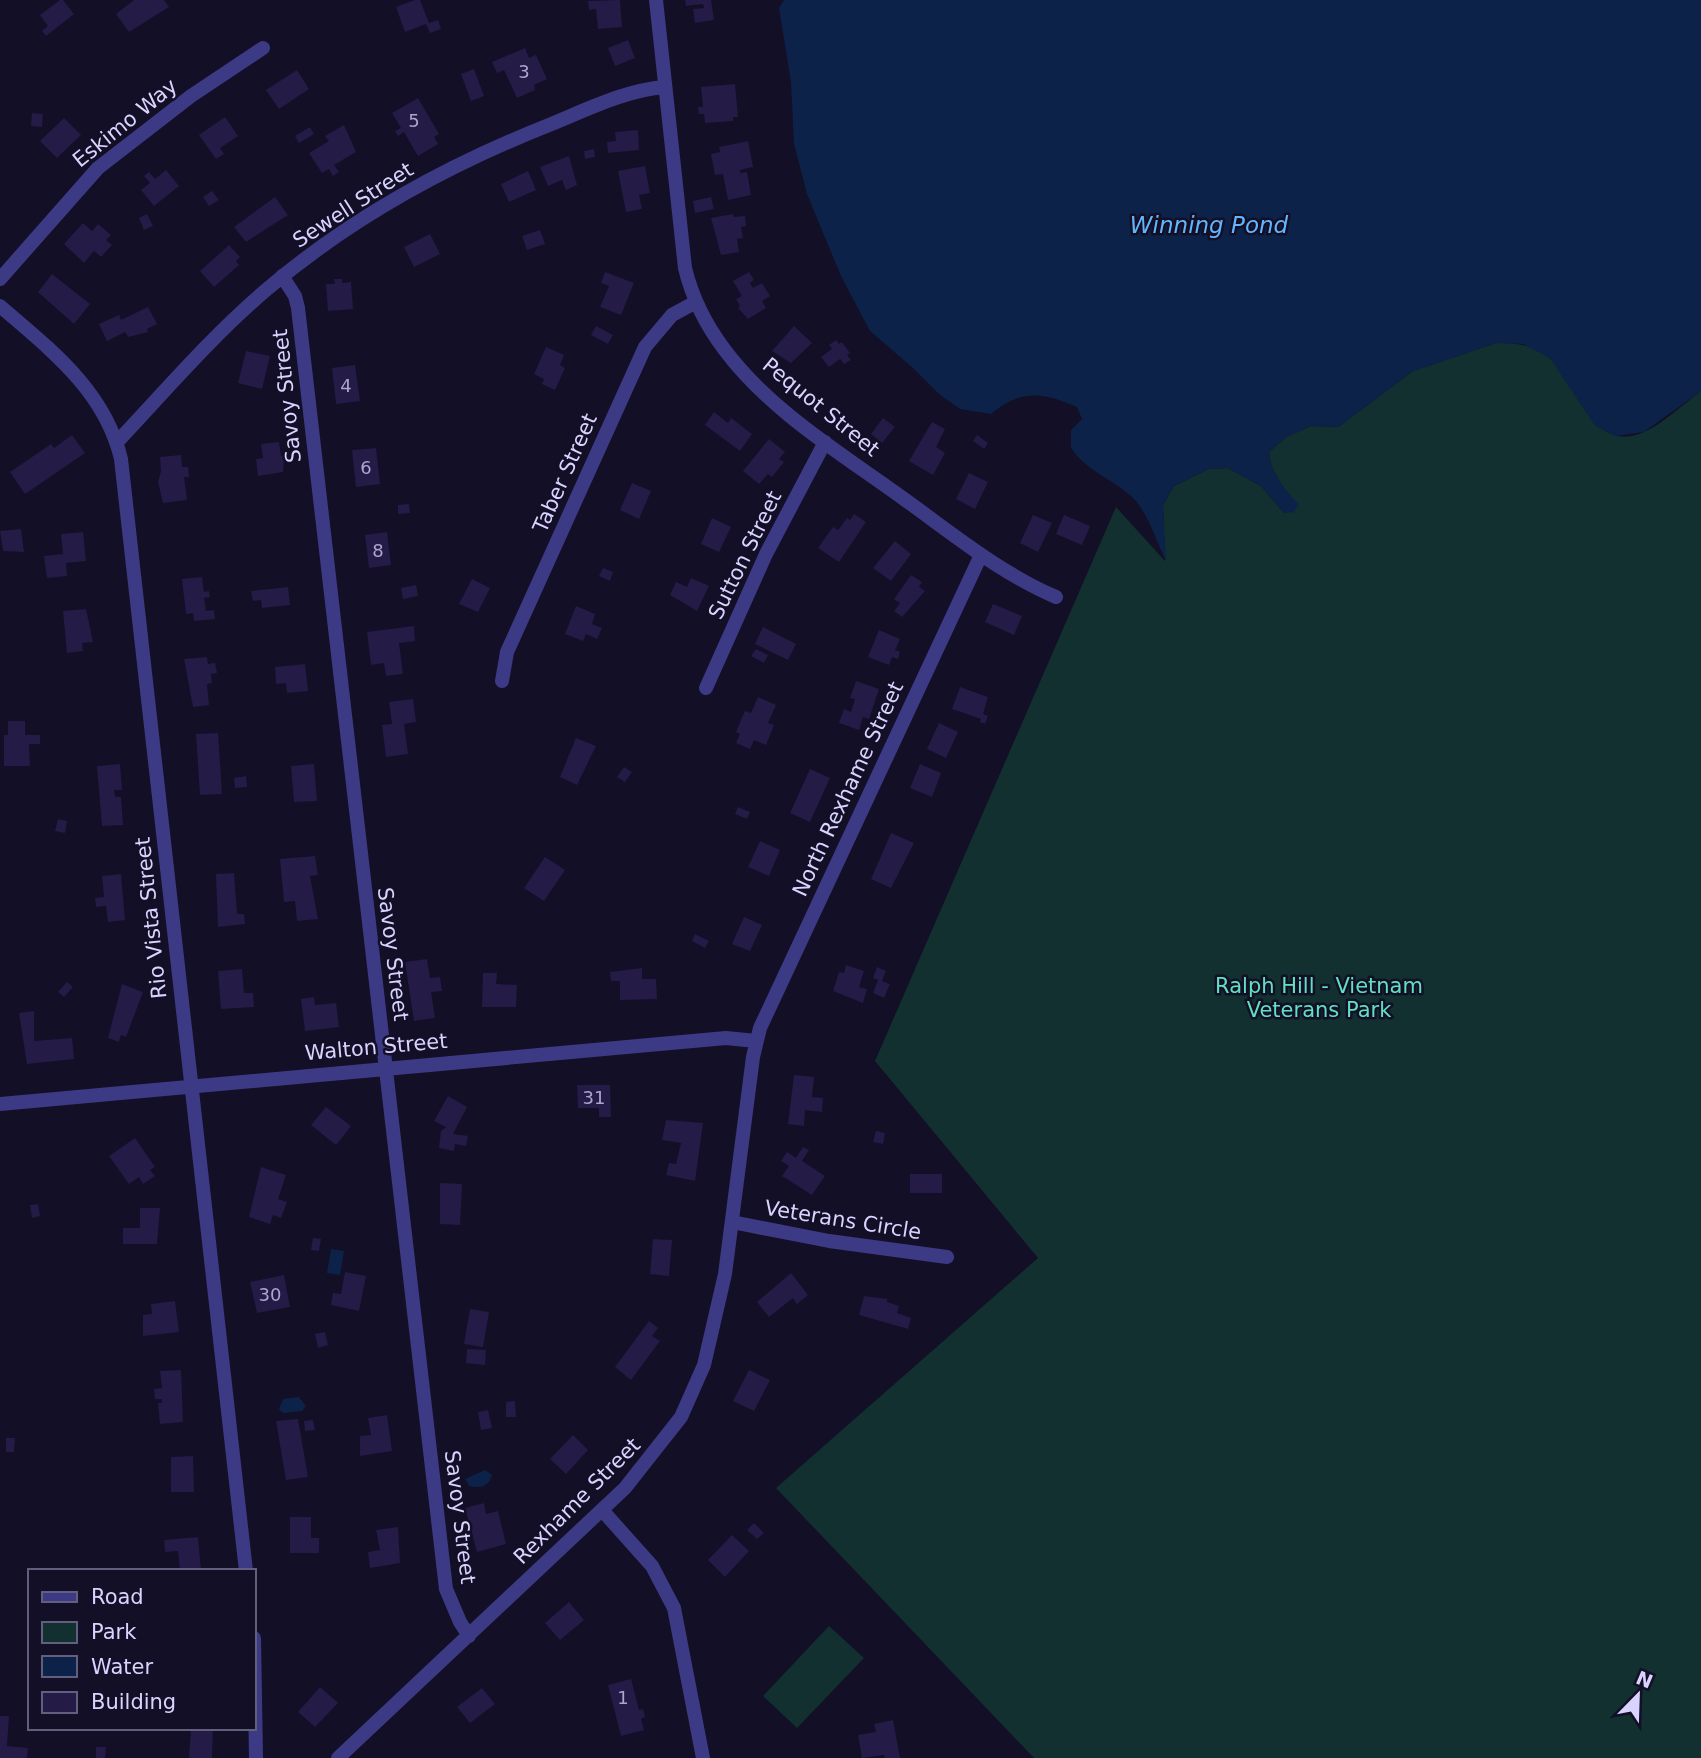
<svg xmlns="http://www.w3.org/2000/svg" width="1701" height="1758" font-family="'DejaVu Sans',sans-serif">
<rect width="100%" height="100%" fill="#130f26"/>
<path fill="#12302f" d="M1496,343c19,0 35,1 51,13 30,24 44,100 97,76 20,-9 39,-28 57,-41v1367h-667l-258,-270 262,-230 -163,-197 241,-554 49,54 -2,-56 11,-19 34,-17 20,-1 33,18 23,27 14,-9c-14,-14 -28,-32 -29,-52l17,-15 25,-11 27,1 75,-56z
M829,1626l35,32 -67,70 -34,-32z"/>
<path fill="#0c2248" d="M784,0h917v391l-57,41 -28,4 -21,-10 -45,-68 -27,-14 -27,-1 -83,28 -75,56 -27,-1 -25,11 -17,15c1,20 15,38 30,52l-5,8 -10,1 -23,-27 -33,-18 -20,1 -34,17 -11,19 3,56c-10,-20 -18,-49 -34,-64 -19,-18 -46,-26 -61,-49v-18l11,-11 -5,-12c-35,-15 -56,-18 -86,7l-31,-5 -21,-15 -26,-26 -43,-37 -29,-55 -34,-82 -13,-50 -3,-62 -12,-74z
M331,1249l13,2 -4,24 -13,-2z
M299,1397l7,9 -4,5 -19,2 -4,-4 4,-10z
M485,1470l7,5c-2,11 -13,14 -23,11l-4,-7z"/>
<path fill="#241b47" d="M60,0h3l11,14 -28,22 -4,-5 6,-5 -8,-11z
M134,0h30l5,7 -40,25 -13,-18z
M415,0h5l9,23 9,-3 3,9 -11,4 -4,-9 -21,8 -9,-25z
M620,0l2,27 -24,2 -2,-20 -7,1 -1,-9z
M685,0h26l3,20 -19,3 -2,-14 11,-1 -1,-4 -17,2z
M628,40l7,18 -20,8 -7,-18z
M525,48l4,10 7,-3 11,24 -13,6 1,5 -18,8 -13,-28 -7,3 -5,-11z
M474,69l10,27 -13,5 -10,-27z
M297,70l12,19 -30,20 -13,-19z
M735,84l3,33h-5v4l-28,2 -1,-9h-5l-1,-7h5l-2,-20z
M418,98l21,36 -5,3 4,7 -20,12 -14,-24 -6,4 -3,-5 6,-3 -9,-15z
M32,113l11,1 -1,13 -11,-1z
M225,117l13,19 -18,12 4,6 -8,5 -17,-24z
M64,118l17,17 -24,23 -17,-17z
M344,125l12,27 -22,13 5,7 -6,4 -4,-7 -7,4 -13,-20 20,-12 -4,-5z
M310,127l4,7 -15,9 -4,-7z
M638,130l1,20 -31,3 -1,-11 9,-1 -1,-9z
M748,141l5,26 -13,3v3l7,-1 4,23 -23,5 -5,-26 -8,1 -4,-21 9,-2 -1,-5z
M594,149l1,8 -10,2 -1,-8z
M569,156l8,29 -11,5 -4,-10 -14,6 -8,-19z
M645,166l5,27 -11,2 3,14 -16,3 -8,-41z
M166,170l13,16 -25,20 -13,-16 9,-7 -6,-7 5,-4 6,7z
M528,171l8,19 -27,12 -8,-18z
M212,191l7,9 -10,6 -6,-9z
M275,197l13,18 -42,27 -12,-15z
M711,197l3,12 -19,4 -2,-12z
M147,214l6,12 -9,4 -5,-12z
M733,214l1,3 11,-1 1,10 -5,1 2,11 -6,1 2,13 -18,3 -10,-37z
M83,223l9,8 6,-7 13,11 -5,5 6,5 -11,12 -7,-6 -10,12 -20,-19z
M540,230l5,14 -18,6 -5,-14z
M430,234l10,20 -26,13 -10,-20z
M229,245l11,12 -4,4 3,4 -25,22 -14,-16z
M605,272l29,11 -13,32 -21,-8 9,-21 -8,-3z
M749,272l5,8 -4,3 3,5 9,-5 8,13 -8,5 4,7 -18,11 -10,-11 2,-2 -4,-7 6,-3 -9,-15z
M52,274l38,30 -16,20 -36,-32z
M334,279h8v4l9,-1 2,27 -25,2 -2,-27h9z
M148,307l9,17 -10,5 1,3 -20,5 -3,-5 -18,9 -8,-17 20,-9 2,5z
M596,326l17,9 -5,9 -17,-9z
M794,326l18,17 -21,20 -19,-12z
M836,340l3,4 3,-2 8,11 -3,2 4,5 -7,4 -4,-5 -11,8 -8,-10 11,-8 -3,-4z
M546,347l18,8 -4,10 5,3 -10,22 -13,-6 2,-5 -10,-5z
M246,351l24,5 -8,33 -24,-6z
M355,365l5,36 -24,3 -4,-36z
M714,412l14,11 3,-5 21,16 -12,17 -35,-26z
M883,418l12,9 -13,16 -11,-9z
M932,422l13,7 -9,18 9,6 -12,22 -24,-14z
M72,435l13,18 -60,41 -15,-22 41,-28 3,4z
M977,435l11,8 -4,6 -11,-8z
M769,439l16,13 -6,7 5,3 -12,15 -4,-3 -9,10 -16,-13z
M279,442l2,14 3,-1 -1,17 -25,4 -2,-17 7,-1 -2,-14z
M376,448l4,36 -24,3 -4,-37z
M181,455l1,12h6l1,10h-5l3,23 -24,3 -5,-21 3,-11 -1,-14z
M969,473l19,9 -13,27 -19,-10z
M632,483l19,8 -12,28 -19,-9z
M409,504l1,9 -12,1v-9z
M854,514l12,8 -27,40 -21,-14 15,-21 5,3 9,-12 3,2z
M1033,515l19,8 -14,29 -18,-9z
M1064,515l26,11 -8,19 -26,-11z
M712,518l19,9 -12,25 -18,-8z
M21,529l3,23 -21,-1 -3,-20z
M83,532l3,29 -20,2 1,13 -20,2 -3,-22 19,-2 -2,-20z
M387,532l4,33 -22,3 -4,-33z
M895,541l16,13 -20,27 -18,-13z
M603,568l10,4 -3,9 -11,-5z
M911,575l11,7 -3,5 6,4 -23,26 -8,-6 6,-8 -6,-4z
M202,577l2,15 5,-1 1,6 -6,1 2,13 8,-1 1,9 -21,2 -1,-8 -7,1 -4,-35z
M691,578l18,8 -12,25 -27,-16 6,-13 11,5z
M472,579l18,9 -12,24 -19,-8z
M416,585l2,11 -15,3 -2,-11z
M288,587l2,18 -28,3 -1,-8 -8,1 -2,-10z
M993,604l29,12 -8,19 -29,-13z
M576,606l19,8 -3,10 10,4 -5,11 -11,-5 -3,7 -18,-7z
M86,609l7,33 -11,1 1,8 -16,2 -4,-42z
M414,626l1,15 -16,2 4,31 -17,2 -2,-13 -13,2 -4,-33z
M763,627l33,17 -8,16 -33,-16z
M879,630l21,9 -5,11 5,2 -2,7 -6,-2 -3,8 -21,-8z
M756,649l12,6 -4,8 -13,-7z
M207,657l1,7 7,-1 2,10 -6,1 1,9 -5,1 2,21 -16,2 -9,-48z
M305,664l3,27 -21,2 -1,-10 -10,1 -1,-17z
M856,681l23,8 -10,30 -6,-2 -4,13 -20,-7 5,-14 7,3 4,-13 -5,-1z
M960,687l28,10 -5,17 5,2 -3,8 -5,-2 1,-3 -29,-10z
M758,697l18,8 -8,18 6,2 -8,20 -12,-5 -4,9 -14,-6 4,-9 -4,-2 9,-21 6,2z
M413,699l3,23 -12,2 4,30 -22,3 -4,-32 10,-1 -3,-22z
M8,721h17v14h15v9h-11l1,22h-26v-31h4z
M939,723l19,9 -12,26 -19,-9z
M218,733l4,61 -22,1 -4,-61z
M576,738l20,8 -19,39 -17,-8z
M120,764l2,26h-8l1,7h6l2,28 -21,1 -5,-60z
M314,764l3,37 -23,1 -3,-36z
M920,764l21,9 -9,24 -22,-9z
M624,767l8,5 -7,10 -8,-5z
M810,769l20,9 -20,44 -20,-9z
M246,776l1,11 -12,1 -1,-10z
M738,807l12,5 -3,7 -12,-5z
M58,819l9,2 -2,12 -10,-2z
M891,833l23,10 -23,45 -20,-9z
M760,841l20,9 -11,26 -21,-9z
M315,856l3,19 -8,1 8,43 -21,2 -2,-20 -11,1 -4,-43z
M545,857l20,13 -21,31 -20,-13z
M234,873l3,41h7l1,10 -27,3 -2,-53z
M121,874l4,46 -17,2 -2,-16 -10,1 -1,-9 9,-1 -2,-21z
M744,917l18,8 -12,26 -18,-7z
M695,934l14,7 -4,7 -13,-7z
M427,959l3,19 10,-1 2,14 -11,1 4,26 -21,3 -9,-59z
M846,965l18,6 -5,16 8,2 -4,14 -30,-12 6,-19 5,1z
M877,967l9,4 -4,10 8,3 -6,14 -11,-5 5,-13 -5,-2z
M642,968v11h14l1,20 -37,1v-19h-9l-1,-9z
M242,969l2,24h9l1,14 -33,2 -3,-38z
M483,973h14l-1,11 21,1 -1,22h-34z
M67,982l6,5 -9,10 -6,-5z
M122,984l21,8 -17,45 -5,-2 -2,7 -11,-4z
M314,997l1,8 21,-2 3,24 -34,4 -4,-32z
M34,1011v30l38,-3 2,21 -47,5 -8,-51z
M794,1075l20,2 -2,20 11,1 -1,14 -17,-2 -1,16 -16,-2z
M577,1085h33l1,32h-12v-9h-21z
M448,1096l19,11 -14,27 15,2 -2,10 -11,-2 -1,7 -15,-3 2,-17 5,-4 -12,-6z
M326,1107l25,19 -15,19 -25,-20z
M666,1120l37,3 -8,58 -29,-6 3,-12 7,1 5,-21 -19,-3z
M876,1131l9,2 -2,11 -10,-2z
M135,1138l20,29 -5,3 5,6 -12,8 -4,-7 -10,7 -20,-28z
M803,1147l6,3 -7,11 23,15 -13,19 -30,-19 7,-10 -8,-5 6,-9 9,6z
M261,1167l25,8 -8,24 9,3 -6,16 -8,-3 -3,9 -21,-7z
M910,1174h32v19h-32z
M440,1183l22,1 -2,41 -20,-1z
M38,1204l2,12 -8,2 -2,-13z
M140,1208h20l-3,36h-34v-16h17z
M313,1238l8,1 -2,12 -8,-1z
M653,1239l19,1 -3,36 -19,-2z
M345,1272l21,4 -7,35 -28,-6 2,-12 8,1z
M791,1273l17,22 -11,9 -4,-6 -24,19 -12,-15z
M284,1275l6,32 -33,6 -7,-31z
M864,1296l23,3v3l12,4 -2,7 14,5 -3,11 -49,-14z
M175,1301l4,31 -36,4v-21l9,-1 -1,-10z
M470,1309l19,3 -6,35 -19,-3z
M649,1321l9,7 -6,8 8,5 -29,39 -16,-13z
M325,1332l3,13 -10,3 -3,-14z
M467,1349l19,1 -1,15 -19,-2z
M181,1370l2,52 -23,2 -2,-21h4v-4h-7l-1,-10 8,-1 -2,-17z
M749,1370l21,10 -16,31 -21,-10z
M515,1401l1,16h-10v-15z
M488,1410l4,18 -11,2 -3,-18z
M387,1415l5,36 -32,5v-20l11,-1 -3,-17z
M298,1419l10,58 -22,3 -10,-59z
M313,1420l2,10 -10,1 -1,-10z
M573,1435l15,15 -22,24 -16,-15z
M6,1438h9l-1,14h-8z
M193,1456l1,36h-23v-35z
M484,1503l2,11 12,-3 8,33 -29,8 -12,-44z
M290,1517h21v21h8v15h-29z
M754,1523l10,10 -7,6 -10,-9z
M398,1527l2,36 -30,5 -2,-16 12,-2 -4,-20z
M732,1535l17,16 -24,26 -17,-17z
M198,1537l3,34h-21l-2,-20 -13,1 -1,-12z
M569,1602l15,18 -24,20 -15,-17z
M631,1679l8,31 4,-1 2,8 -4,2 3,11 -23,6 -13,-51z
M320,1687l18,16 -23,24 -17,-15z
M482,1688l13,16 -25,19 -13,-16z
M0,1716h9l-2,30 21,2 -1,10h-27z
M893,1720l7,38h-15l-1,-3 -22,3 -4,-23 18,-3 -2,-8z
M191,1728h22l-1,30h-23z
M96,1747h10l-1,11h-9z"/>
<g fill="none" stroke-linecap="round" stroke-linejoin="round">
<path stroke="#3d3a85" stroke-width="14" d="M656,0l29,268c7,29 21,57 39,81 46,62 118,105 180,150 49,35 96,74 152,98
M282,276l13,20 3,12 148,1281 14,33 9,14
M0,279l98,-111 93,-72 72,-48
M0,306c51,44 105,85 121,153l125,1112
M117,442c48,-51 95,-106 149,-152 82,-70 182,-125 283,-165 37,-15 76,-35 116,-38
M502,681l5,-29 138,-305 27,-32 24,-13
M706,688l60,-134 59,-112
M0,1104l726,-66 30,3
M732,1222l97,19 118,16
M602,1510l50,56 22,42 29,150
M254,1638l2,120
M338,1758l287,-270 56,-71 23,-52 21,-91 28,-217 7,-29 221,-473"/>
</g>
<g text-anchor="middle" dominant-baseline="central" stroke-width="5" stroke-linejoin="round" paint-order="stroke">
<g font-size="18" fill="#aca6d1">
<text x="524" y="71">3</text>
<text x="414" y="120">5</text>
<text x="346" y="385">4</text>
<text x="366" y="467">6</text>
<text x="378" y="550">8</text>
<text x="594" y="1097">31</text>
<text x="270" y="1294">30</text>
<text x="623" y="1697">1</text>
</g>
<g font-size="21" fill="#d9d4ff" stroke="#130f26">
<text transform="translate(125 123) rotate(-39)">Eskimo Way</text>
<text transform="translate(353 205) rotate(-33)">Sewell Street</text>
<text transform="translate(287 396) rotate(-96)">Savoy Street</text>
<text transform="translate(821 407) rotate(39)">Pequot Street</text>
<text transform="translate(565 473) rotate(-66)">Taber Street</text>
<text transform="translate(745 555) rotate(-64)">Sutton Street</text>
<text transform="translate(848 789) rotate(-65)">North Rexhame Street</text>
<text transform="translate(151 918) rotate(-96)">Rio Vista Street</text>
<text transform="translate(393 954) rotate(83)">Savoy Street</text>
<text transform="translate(376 1047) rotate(-5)">Walton Street</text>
<text transform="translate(843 1220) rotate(9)">Veterans Circle</text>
<text transform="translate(577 1501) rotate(-45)">Rexhame Street</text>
<text transform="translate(460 1517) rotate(83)">Savoy Street</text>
</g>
<g font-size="21" fill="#5fe0c0" stroke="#130f26">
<text x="1319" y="986">Ralph Hill - Vietnam<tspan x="1319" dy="24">Veterans Park</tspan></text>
</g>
<g font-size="23" font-style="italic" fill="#62b6ff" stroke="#130f26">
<text x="1209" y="225">Winning Pond</text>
</g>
</g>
<rect x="28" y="1569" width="228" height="161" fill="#130f26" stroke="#625e7d" stroke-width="2"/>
<rect x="42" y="1592" width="35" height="10" fill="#3d3a85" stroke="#625e7d" stroke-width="2"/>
<text x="91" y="1604" font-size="21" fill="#d9d4ff">Road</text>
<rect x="42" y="1622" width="35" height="21" fill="#12302f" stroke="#625e7d" stroke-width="2"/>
<text x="91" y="1639" font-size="21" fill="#d9d4ff">Park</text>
<rect x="42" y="1656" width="35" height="21" fill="#0c2248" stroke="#625e7d" stroke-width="2"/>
<text x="91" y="1674" font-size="21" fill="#d9d4ff">Water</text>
<rect x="42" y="1692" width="35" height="21" fill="#241b47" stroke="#625e7d" stroke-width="2"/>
<text x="91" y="1709" font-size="21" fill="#d9d4ff">Building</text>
<g transform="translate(1638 1695) rotate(23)" stroke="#130f26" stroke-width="5" paint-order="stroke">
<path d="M0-5L12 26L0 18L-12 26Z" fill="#d9d4ff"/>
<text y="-10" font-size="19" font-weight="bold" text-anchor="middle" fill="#d9d4ff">N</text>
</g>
</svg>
